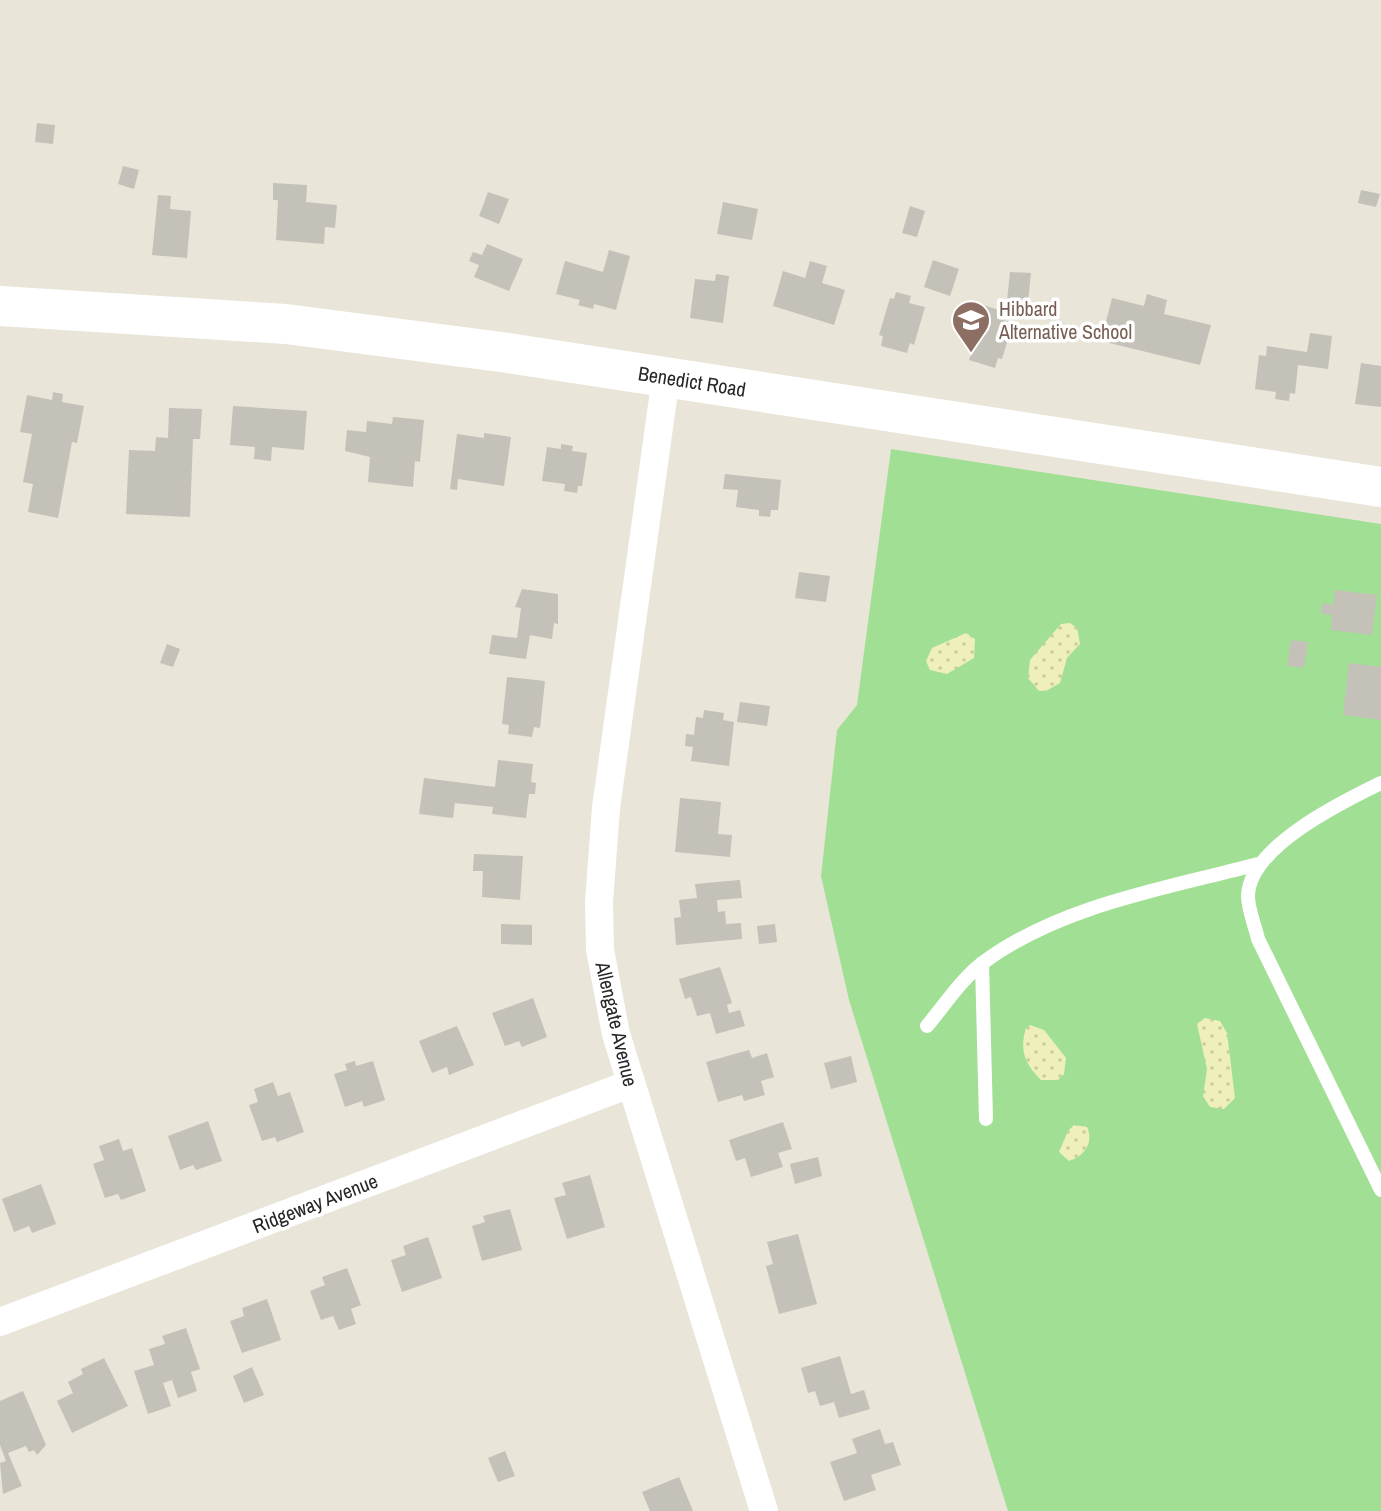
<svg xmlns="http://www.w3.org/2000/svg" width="1381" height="1511" font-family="'Archivo Narrow',sans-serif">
<defs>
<pattern id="sand-dots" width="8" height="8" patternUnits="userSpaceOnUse" patternTransform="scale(2)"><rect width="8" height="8" fill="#eeefba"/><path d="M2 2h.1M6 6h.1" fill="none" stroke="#cccda0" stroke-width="1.8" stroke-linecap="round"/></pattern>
</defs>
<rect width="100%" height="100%" fill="#e9e5d8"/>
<path fill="#a1e094" d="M891,449l490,75v987h-373l-159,-511 -28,-124 16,-146 20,-25z"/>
<path fill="url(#sand-dots)" d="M1070,623l7,5 3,16 -13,14 -7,25 -14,8h-7l-11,-13 2,-18 31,-36z
M966,633l9,6 -1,19 -27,16 -17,-4 -4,-9 6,-13z
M1205,1018l15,3 7,12 8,65 -11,11 -14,-2 -7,-11 4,-27 -10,-45z
M1030,1025l14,5 22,28 -2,16 -6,6h-17c-16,-16 -22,-30 -15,-52z
M1074,1125l13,2c7,15 -2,29 -18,34l-10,-9 9,-21z"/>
<path fill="#c4c1b8" d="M37,123l18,2 -2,19 -18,-2z
M123,166l16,4 -5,19 -16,-5z
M273,183l34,2 -1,17 31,3 -2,23 -10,-1 -1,17 -48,-4 2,-40h-5z
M1361,190l19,4 -4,13 -18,-4z
M488,192l21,7 -10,25 -20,-8z
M158,195l13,1 -1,13 21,2 -4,47 -35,-3z
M723,202l35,7 -6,31 -35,-6z
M910,206l15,5 -8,26 -15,-4z
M487,244l36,15 -14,32 -35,-14 5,-12 -10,-4 4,-9 9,3z
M609,250l21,6 -14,54 -22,-6 -1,5 -15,-4 2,-5 -24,-6 9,-33 38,11z
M933,260l26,9 -9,27 -26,-9z
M810,261l17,5 -5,17 23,7 -11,35 -61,-19 10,-35 22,7z
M1010,272l21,1 -3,29 -21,-1z
M716,274l13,2 -6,47 -33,-5 5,-39 20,2z
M896,292l15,4 -2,7 16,4 -11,38 -4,-2 -3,10 -26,-7 2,-10 -4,-1 11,-37 4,1z
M1147,294l20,6 -3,14 47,11 -11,40 -99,-24 11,-43 32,8z
M983,305l16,5 -2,8 16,5 -11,36 -4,-1 -3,10 -26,-8 4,-11 -4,-2z
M1310,333l22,3 -4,33 -30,-4 -3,29 -5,-1 -1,8 -14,-2 1,-7 -21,-3 4,-34 7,1 1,-10 40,6z
M1361,363l20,3v41l-26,-3z
M53,392l10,2 -1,8 22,4 -7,37 -5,-1 -14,76 -30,-6 5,-28 -10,-2 9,-48 -12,-2 7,-37 25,5z
M233,406l74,5 -3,39 -32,-3 -1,14 -17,-2 1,-12 -25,-2z
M169,408l33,1 -2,30h-7l-3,78 -64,-3 3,-64 26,1 1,-14 12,1z
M393,417l31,3 -4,42 -5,-1 -2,26 -45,-5 2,-25 -25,-6 2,-21 19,2 1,-11 25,3z
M484,433l27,4 -7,49 -46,-7 -1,11 -7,-1 7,-55 27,4z
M561,444l12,2 -1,5 15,2 -5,33h-4l-1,7 -13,-2 1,-7 -23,-3 5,-34 14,2z
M725,474l56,6 -3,30h-7l-1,7 -11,-1v-6l-23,-3 2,-17 -15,-1z
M799,572l31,4 -4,26 -31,-4z
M522,589l36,5v30l-4,-1 -2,16 -22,-4 -4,24 -37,-5 3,-19 25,3 4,-30 -6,-1z
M1335,590l42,5 -5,40 -41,-5 1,-15 -11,-1 1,-11 11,2z
M1291,640l17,2 -4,26 -17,-2z
M167,644l13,5 -7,18 -13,-4z
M1349,663l32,4v53l-38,-5z
M507,677l38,4 -5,47 -6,-1 -2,10 -24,-3 1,-9 -7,-1z
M740,702l30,4 -3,20 -30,-4z
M704,710l20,3 -1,7 11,2 -5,44 -38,-5 2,-14 -8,-1 1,-12 8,1 2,-18 7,1z
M498,760l35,4 -2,18 5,1 -1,11h-6l-3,24 -34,-4 1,-7 -38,-4 -2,15 -34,-4 5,-36 71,9z
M680,798l41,4 -3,32 14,1 -2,22 -55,-5z
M474,854l49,2 -3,44 -38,-3 1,-26h-10z
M740,880l2,18 -25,2 1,12 7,-1 1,13 15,-1 1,16 -66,6 -2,-27 7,-1 -2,-17 18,-2 -2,-14z
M501,924l31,1v20l-31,-1z
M775,924l2,18 -18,2 -2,-18z
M720,967l12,36 -5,2 2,8 11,-3 5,16 -29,8 -6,-21 -13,3 -6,-19 -6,2 -6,-20z
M533,998l14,39 -25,10 -3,-6 -14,5 -13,-33z
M457,1026l17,39 -25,10 -2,-8 -15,6 -13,-32z
M749,1050l3,8 15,-5 7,24 -13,4 4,14 -21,6 -2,-6 -24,7 -12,-40z
M851,1056l6,26 -26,7 -7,-26z
M355,1061l1,5 17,-5 12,39 -21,7 -2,-6 -17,6 -11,-33 13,-4 -2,-6z
M273,1082l5,14 12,-4 14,40 -27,10 -2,-5 -13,4 -13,-36 9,-3 -4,-13z
M208,1121l14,40 -26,9 -3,-5 -13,5 -12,-34z
M783,1122l9,27 -14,4 5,14 -32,10 -6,-19 -9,3 -7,-21z
M119,1139l4,12 9,-3 14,43 -25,9 -3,-6 -13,4 -12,-34 11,-4 -5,-14z
M818,1157l4,19 -27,8 -5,-20z
M590,1175l15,52 -38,12 -13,-41 12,-3 -4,-12z
M41,1184l15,40 -24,9 -3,-7 -15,6 -12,-33z
M510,1209l12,41 -40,11 -10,-35 13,-4 -2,-6z
M798,1234l19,70 -38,10 -13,-48 7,-2 -6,-22z
M428,1237l14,41 -40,14 -11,-32 15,-5 -3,-9z
M347,1268l14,37 -10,4 5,15 -17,6 -6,-14 -12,4 -11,-29 15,-6 -3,-8z
M267,1299l14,41 -39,13 -12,-32 14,-5 -2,-8z
M186,1328l14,41 -9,3 6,19 -19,7 -6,-18 -9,3 8,23 -23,8 -14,-43 20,-6 -5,-16 16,-5 -3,-8z
M840,1356l11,38 13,-4 6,19 -31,9 -5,-16 -14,4 -5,-15 -7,2 -7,-25z
M104,1358l24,48 -56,27 -15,-32 16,-8 -5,-11 15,-8 -2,-5z
M252,1367l12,28 -20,8 -11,-27z
M23,1391l23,54 -9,10 -3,-5 -5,2 -3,-6 -18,7 14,33 -19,8 -3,-31 6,-2 -6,-16v-44z
M880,1429l5,15 8,-2 8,23 -30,10 5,15 -32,11 -14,-39 27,-9 -5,-14z
M505,1451l10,25 -17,6 -10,-24z
M679,1477l14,34h-43l-8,-19z"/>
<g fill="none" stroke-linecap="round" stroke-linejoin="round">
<path stroke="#fff" stroke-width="14" d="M1381,783c-39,19 -132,64 -133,113 0,13 7,30 10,43l123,251
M982,963l4,156
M927,1026c17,-20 35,-48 57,-64 77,-57 184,-74 274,-98"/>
<path stroke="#fff" stroke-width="28" d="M666,377l-60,431 -7,94 1,48 16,84 148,477
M0,1322l630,-238"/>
<path stroke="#fff" stroke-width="40" d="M0,306l286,18 222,29 873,134"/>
</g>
<defs>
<symbol id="school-pin" viewBox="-11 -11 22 30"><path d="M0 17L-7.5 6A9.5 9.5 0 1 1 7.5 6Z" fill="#8d6e63" stroke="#fff"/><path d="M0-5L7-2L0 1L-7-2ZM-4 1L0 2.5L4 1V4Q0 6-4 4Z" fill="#fff"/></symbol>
</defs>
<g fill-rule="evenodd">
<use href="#school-pin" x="949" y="298" width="44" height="60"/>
</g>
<g text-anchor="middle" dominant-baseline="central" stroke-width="7" stroke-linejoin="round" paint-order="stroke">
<g font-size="20" fill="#785e54" stroke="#fff" text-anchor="start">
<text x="999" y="308">Hibbard<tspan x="999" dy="23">Alternative School</tspan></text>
</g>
<g font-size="20" fill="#262626" stroke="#fff">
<text transform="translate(692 381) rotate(9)">Benedict Road</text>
<text transform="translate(617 1024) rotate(77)">Allengate Avenue</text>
<text transform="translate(315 1203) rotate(-21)">Ridgeway Avenue</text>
</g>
</g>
</svg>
